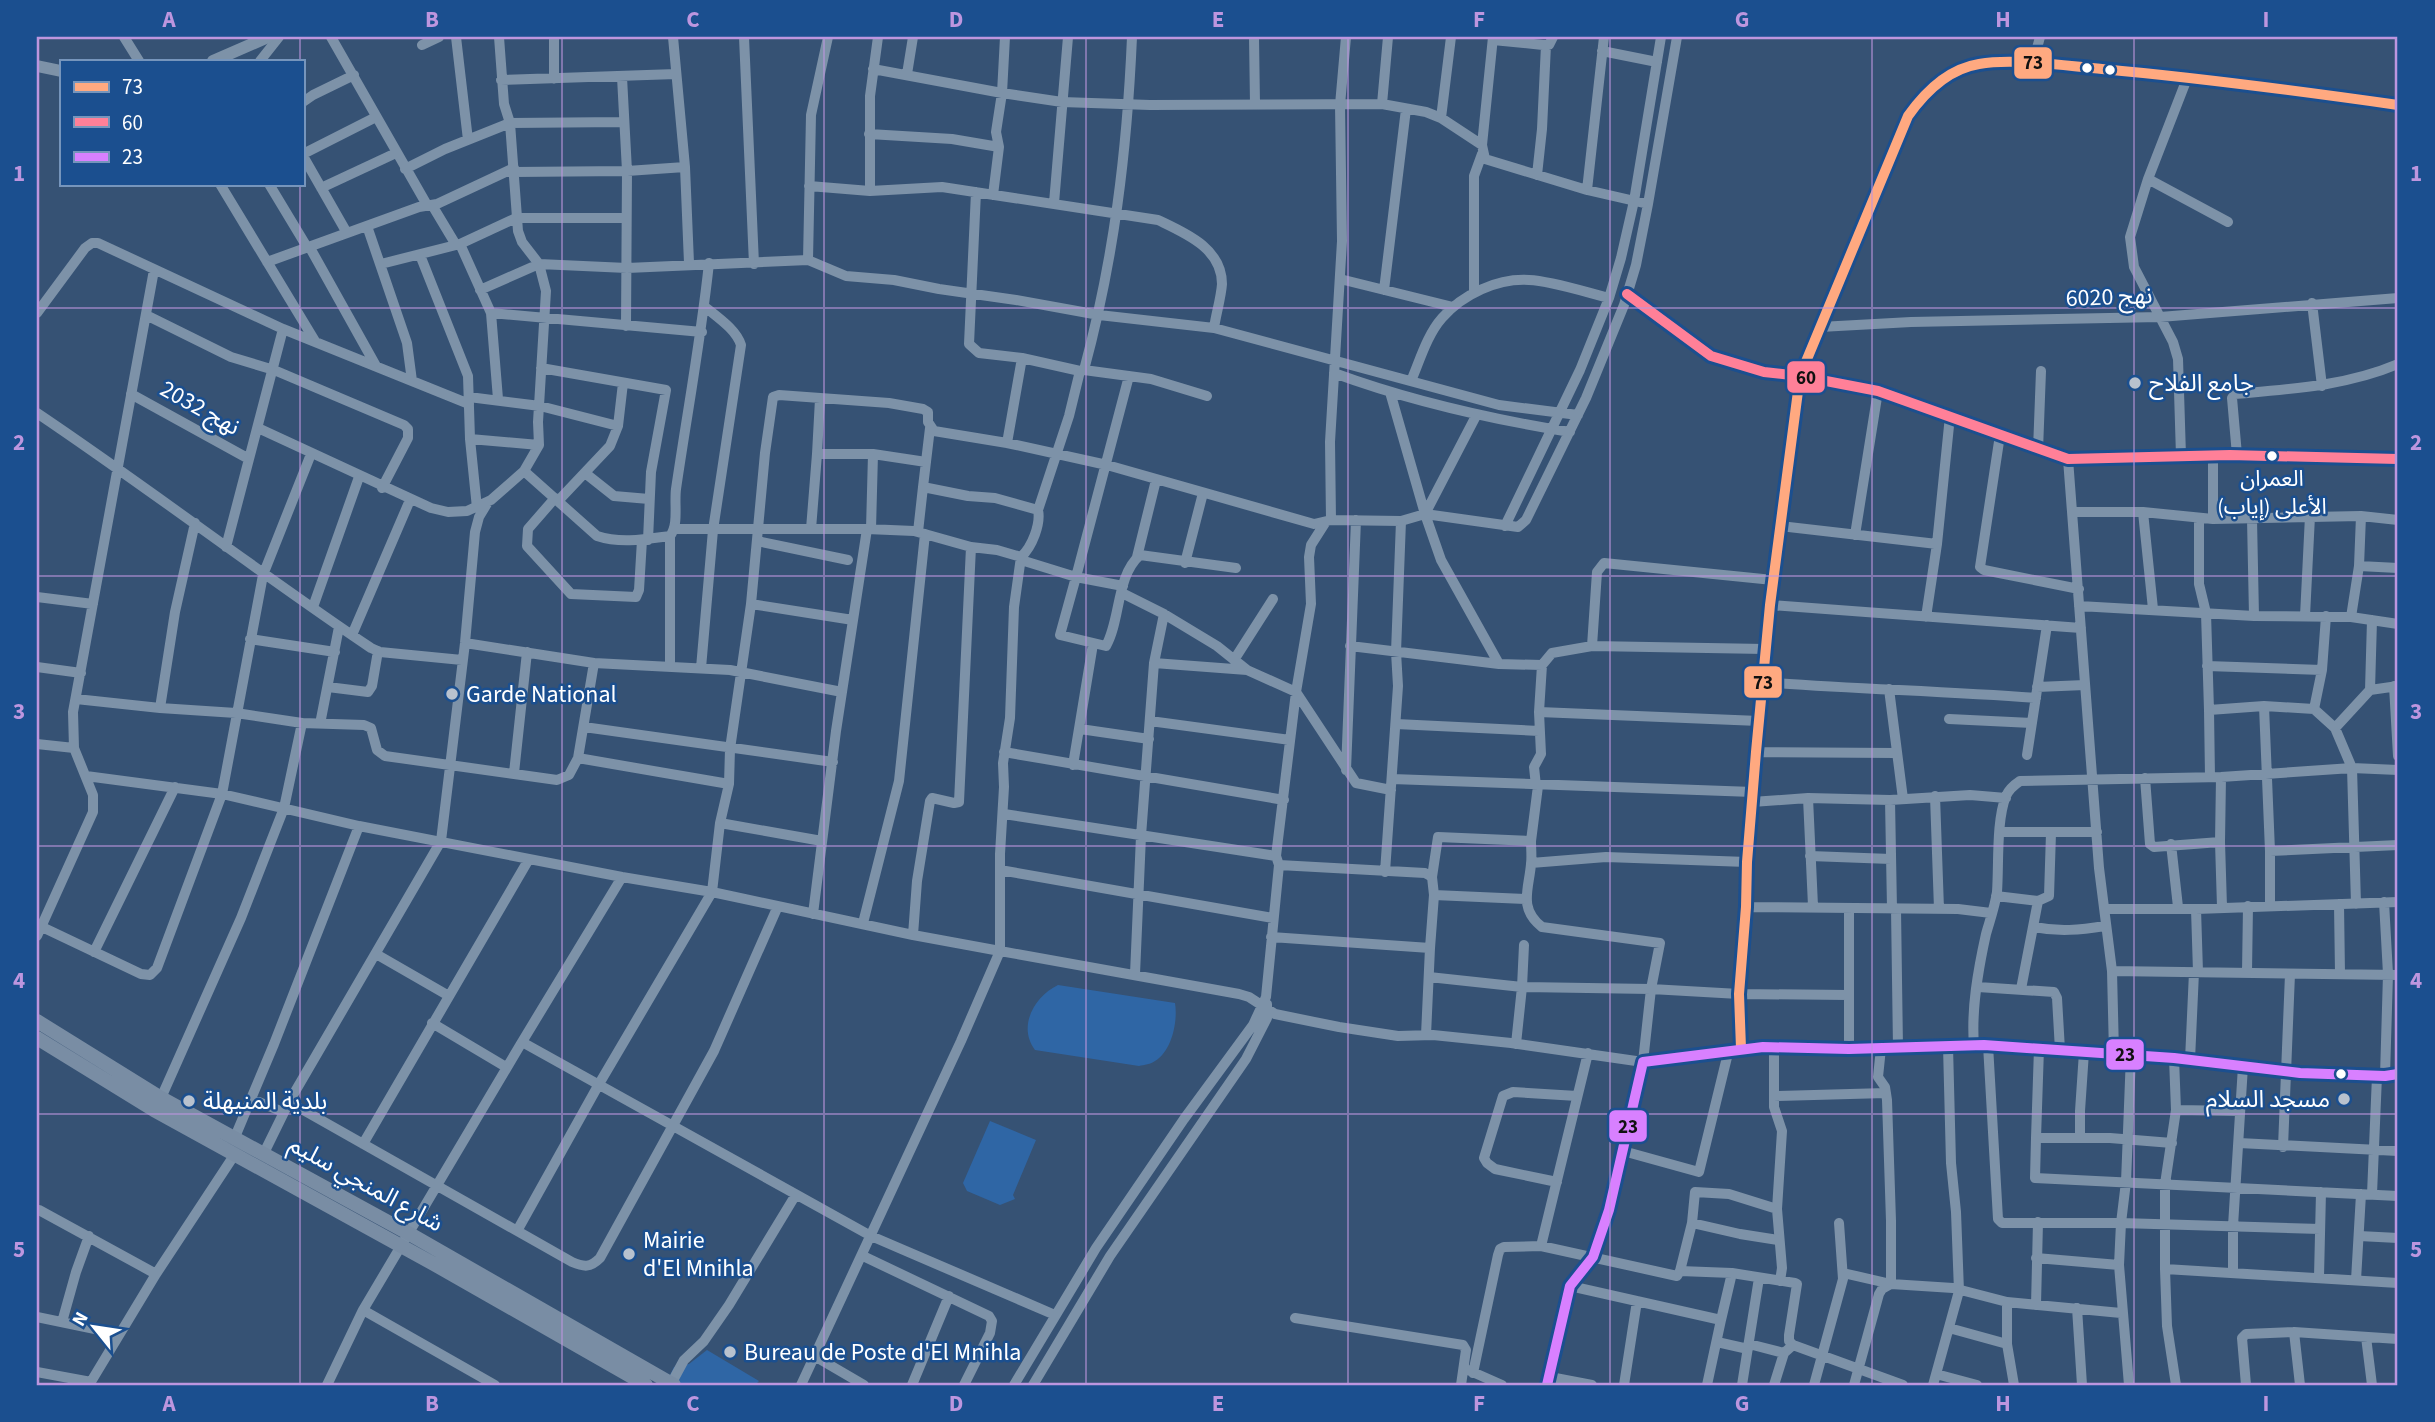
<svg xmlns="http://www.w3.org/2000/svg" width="2435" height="1422" font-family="'Source Sans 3','Noto Sans Arabic',sans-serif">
<rect width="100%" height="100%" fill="#365274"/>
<path fill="#2f66a5" d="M1058,985l117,18c3,18 -3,48 -20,58 -4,3 -11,4 -16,5l-104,-16c-18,-24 0,-54 23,-65z
M990,1121l46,19 -23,55 2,4 -15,6 -33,-14 -4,-8z
M707,1350l52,31 -4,4h-71l-15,-8 5,-10 15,-3z"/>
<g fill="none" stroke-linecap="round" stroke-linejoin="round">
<path stroke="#7d92a8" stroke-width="10" d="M124,37l15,24
M331,37l96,168
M456,37l12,103
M554,37v42
M673,37l12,130 4,96
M744,37l10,227
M1254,37l1,67
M1493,37l-11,108 3,14 102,31 61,14
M1493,40l50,5h6l4,-8
M422,45l17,-8
M1602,51l55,11
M260,61l19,-24
M2033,63l7,-26
M873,69l129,24 60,9 88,3 232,-1 44,8 15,6 41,27
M907,74l6,-37
M622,77l5,94 -1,155
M501,80l175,-6
M303,102l10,-7 41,-20
M1382,104l6,-67
M1441,118l10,-81
M869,134l83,5 47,8
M303,154l73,-37
M303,156l44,77
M405,169l40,-20 65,-26 113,-1
M514,172l113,-1 58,-4
M1537,175l5,-46 4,-84
M2148,179l80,43
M220,184l95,157
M269,184l38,63
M809,186l61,5 72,-4 216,33c27,13 64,28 64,64 -1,14 -6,30 -8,44
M321,188l75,-35
M1587,190l17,-153
M870,191v-95l8,-59
M976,192l-7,152 10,9 43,5 58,13
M993,195l6,-48 -3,-15 6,-39 3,-56
M1054,203l14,-166
M432,205l24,40
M367,226l40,117 5,38
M309,246l67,120
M420,255l48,121 2,63 7,69
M808,260l3,-145 17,-78
M267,262l152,-55 18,-3 77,-36
M381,264l79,-20
M1340,279l113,28
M480,290l59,-26 88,4 181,-8 38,16 48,4 45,9 77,11 83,15 115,13 285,77 79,10
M1384,290l22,-181
M1474,293v-117l8,-22
M1627,294l84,62 53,16 36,4 78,15 190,68 162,-4 168,4
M2312,303l10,83
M37,313l48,-65 7,-5h6l185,86 186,75
M491,313l211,19
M146,315l85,42 43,13 130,55 4,4v9l-26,50
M1820,327l91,-5 249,-5 238,-19
M541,368l125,22 -15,82 -3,68
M1084,370c30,-111 43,-218 48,-333
M1334,373c76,28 156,46 236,59
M1411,381c9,-21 16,-46 31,-63 21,-24 56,-40 87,-38 23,1 56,12 80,18
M1390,392l35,122 16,46 58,104
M131,394l118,65
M469,397l71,9 78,20
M498,399l-7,-86 -31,-69 56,-26h110
M37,413c113,76 221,159 334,235l9,4 82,8
M258,428l173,80 17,4 19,-1 24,-11 33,-29 15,-26 -1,-23 8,-131 -7,-27 -17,-22 -4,-11 -8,-108 -6,-19 -5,-67
M2000,435l-20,132 4,3 95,19
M470,439l69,6
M1007,443l15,-85
M2038,450l3,-79
M817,454l3,-55
M2237,455l-5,-57 3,-4c56,-5 111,-8 163,-30
M2181,456l-3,-97 -5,-17 -39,-75 -4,-30 18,-58 40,-103
M2213,456v63
M2068,459l31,409 13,103 2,82
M524,471l73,65c24,8 50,3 73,0
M585,473l29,23 35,3
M923,487l7,-59
M555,498l-27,31 -1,17 44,48 65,3 3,-7 3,-50
M558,501l52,-55 8,-20 5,-43
M488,502l-9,15 -4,15 -10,111 -24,198 -152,261 283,160c12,5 18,6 28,-4l114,-207 64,-145
M1038,510l31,-94 11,-45 4,-1 67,9 56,17
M2072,512h71l70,7 148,-3 37,4
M2143,512l10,97
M1425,514l52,-100
M2199,518v66l7,29 3,97 55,-4 50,3
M2252,519l2,97
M1331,520l-1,-78 12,-201 -2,-136 6,-68
M1505,526l75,-156 29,-72 12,-40 13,-57 27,-164
M1780,526l157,18
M675,529h192l47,2 57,16 26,3 24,7
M811,529l6,-75h56l53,8
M871,529l2,-75
M1855,535l23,-144
M757,541l91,19
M226,547l57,-218
M1137,557l19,-77
M1021,560l55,17 -16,58 46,11c15,-27 10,-70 34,-91l96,13
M1185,563l18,-70
M2359,566l39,2
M1123,586l-47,-9 53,-201
M1122,593l42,21 53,32 30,24 49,22 60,91 35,7
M37,597l56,7
M751,604l102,16
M1770,605l311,23
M2079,606l175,10 97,1 47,7
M313,607l46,-130
M2305,616l5,-100
M2326,616l-4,54 -8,39 21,19 17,40 4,136
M1926,617l11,-73 13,-128
M2351,617l8,-51 2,-50
M352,635l58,-135
M250,639l85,13
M465,643l129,20 136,7 112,22
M1350,646l149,18 43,1
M1592,646l5,-74 7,-9 169,17
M1234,660l39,-61
M1154,663l93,7
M670,666v-130c9,-11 4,-32 6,-47 11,-75 25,-150 33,-226
M2207,666l115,4
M37,667l44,6
M701,668l12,-138 28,-185c-5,-16 -24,-28 -37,-39
M1762,682c91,7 182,9 274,16
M2394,686l4,70
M328,687l40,5 4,-6 6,-35
M2037,687l48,-2
M1889,689l14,110
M2370,690l2,-70
M76,699l84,9 76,5 66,10 62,2 7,3 6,22 8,6 172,24 12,-5 9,-17 16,-95
M2264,706l6,145v55
M160,708l15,-96 20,-89
M2209,710l1,67
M1539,712l220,9
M1949,719l83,4
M1150,721l140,19
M320,724l19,-97
M1396,724l143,7
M584,727l249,35
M2335,728l35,-38 28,-4
M1080,729l69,10
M37,744l37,4
M1004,752l280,48
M1756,752l140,1
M2027,755l20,-130
M578,758l151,26
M1073,765l20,-121
M1346,770l10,-250
M514,773l13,-121
M86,776l136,18 137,32 263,51 90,15 201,43 87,16v-97l4,-67 -1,-24 7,-45 4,-111 7,-50c11,-10 20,-33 17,-47l-43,-12 -27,-2 -45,-9 -5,45
M2221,777l-1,65 2,65
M2145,778l5,66 4,3 66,-5
M1392,779l361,13
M1536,786l-2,-19 7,-13 -2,-42 3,-47 10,-12 40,-7 173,3
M1935,796l4,113
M1808,798l5,108
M1890,800l2,109
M1752,802l56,-4 82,2 80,-5 36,3
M1004,814l272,42
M720,823l102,18
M2000,832h97
M2171,844l7,63
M2270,851l128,-6
M1810,856l81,3
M1531,863l75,-6 141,5
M1279,865l146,8 7,4 2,18 91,4
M1000,870l273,48
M1385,872l13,-186 -2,-34 5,-131
M622,877l-100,165 349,194 184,79
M1432,877l6,-40 93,4 7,-55
M1996,896l42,5 11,-5 2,-63
M2384,902l4,72 -3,102
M2339,904l1,70
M1746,907l212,2 33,4
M1896,909l2,139
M2105,909h91l202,-7
M2196,909l2,63
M813,914l23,-183 31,-202
M863,923l36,-142 26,-247
M42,927l99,47 9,1 7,-7 65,-174 41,-219 48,-121
M2034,927c25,5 46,3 71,-1
M913,935l4,-54 13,-80 2,-3 22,5 5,-1 12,-255
M37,936l56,-124v-17l-19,-47 -1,-36 81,-442
M1271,937l159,11 -4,87
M1430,948l4,-53
M94,952l81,-165
M376,954l73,42
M2112,971l286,4
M2247,972l1,-66
M1135,974l6,-138 13,-173 10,-49
M1429,977l93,10 2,-42
M1978,987l76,5 3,6 3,52
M2021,989l17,-88
M432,1023l74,44
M1516,1044l6,-57 129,2 88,5 109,1
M1974,1045c-3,-36 4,-75 12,-111 4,-14 9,-28 11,-42 2,-27 -1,-71 9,-96 3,-7 8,-11 14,-15l201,-4 131,-9 46,2
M1988,1045l10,174 4,4h119l199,6
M1774,1046v61l8,24 -5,78 5,59 -2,13
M1741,1048l-2,-54 7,-87 1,-45 9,-110 14,-147 30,-229 108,-260c17,-24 40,-47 71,-52 35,-6 87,2 123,5 99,9 197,22 296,36
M1881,1048l-3,29 7,10 2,13 4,121v63
M2039,1048l-3,90h74l62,5
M1849,1049v-141
M2174,1058l2,52 -11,74v85l2,57 9,59
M2190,1060l4,-88
M1774,1096l112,-3
M161,1098l80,-180 43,-110 18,-85
M252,1099l31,13
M2176,1110l64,1
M235,1137l39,-93 85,-218
M2036,1138l-1,40 363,18
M2080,1138v-27l4,-59
M2239,1143l159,8
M363,1144l166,-285
M2283,1147l7,-173
M1623,1151l76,21 30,-123
M264,1153l25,-51
M1557,1182l-62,-13 -8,-6 -3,-5 19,-62 10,-4 64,4
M2372,1194l5,-118
M1777,1209l-48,-15 -34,-2 -3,31 -12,48 52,2 63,10 2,1 -8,51v6l4,4 110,40
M39,1210l117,64
M1692,1223l48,11 38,6
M517,1231l82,-147 113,-192 8,-69 9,-39 1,-35 21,-145 14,-151 8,-56 6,-2 110,8 34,6 5,3v10l6,9 73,12 100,22 207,59 17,-4 70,1 24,-7 93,13 8,-7 60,-122 38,-93 12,-40 12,-61 29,-167
M2359,1236l39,2
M1541,1246l47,-193
M863,1256l126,60 3,5 -2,12 -26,52
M2036,1258l83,7
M2165,1269l233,14
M1843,1273l48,11 62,4 54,14 114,11
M2233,1273v-47l10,-160
M2319,1277l2,-85
M2356,1280l5,-86
M1570,1286l151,34 -14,65
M2007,1302v42l7,41
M2036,1305l2,-83
M2077,1308l5,77
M363,1310l132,75
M37,1317l82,17
M1295,1318l168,27 3,5 -5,35
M1721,1320l11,-47
M62,1322l14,-50 13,-36
M1949,1328l58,16
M2294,1332l6,53
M2366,1337l6,48
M1717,1342l31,7
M1749,1344l35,9
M816,1357l48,28
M1468,1370l34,15
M37,1372l54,10
M1473,1373l25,-118 2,-6 4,-2 37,-1 136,30 3,-5
M1936,1374l41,11
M1550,1377l42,8
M671,1384l13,-24 20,-19 25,-36 66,-109
M89,1385l67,-111 79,-120
M327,1385l36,-75 159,-268
M801,1385l160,-344 39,-90 239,43 10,3 26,17 64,13 59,9 35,-1 78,8 132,19 8,-73 9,-46 -118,-16c-24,-19 -13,-38 -11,-63 1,-7 0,-15 0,-23
M912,1385l37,-89
M1014,1385l82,-137 88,-129 69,-94 13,-28 13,-132 -3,-9 20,-164 15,-88 -2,-47 2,-12 14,-22
M1033,1385l77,-129 136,-197 21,-41v-14
M1624,1385l13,-84
M1742,1385l17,-107
M1774,1385l10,-32 9,-8
M1814,1385l29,-106 -4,-56
M1854,1385l25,-91 3,-5 9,-5
M1933,1385l26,-94 -3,-79 -5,-49 -3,-117
M2129,1385l-10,-120 2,-42 5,-41 5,-127
M2246,1385l-4,-47 4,-4 48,-2 104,7"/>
<path stroke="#7d92a8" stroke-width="12" d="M213,61l55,-24
M37,66l24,5
M1547,1385l23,-99 23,-29 16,-47 34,-148 120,-15 86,2 135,-4 190,13 126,15 85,3 13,-2"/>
<path stroke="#798da4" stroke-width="14" d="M37,1021l124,77 247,135 266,152
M37,1038l117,72 287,158 205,117"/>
<defs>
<path id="bus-1" d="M1741,1048l-2,-54 7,-87 1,-45 9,-110 14,-147 30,-229 108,-260c17,-24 40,-47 71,-52 35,-6 87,2 123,5 99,9 197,22 296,36"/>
<path id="bus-2" d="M1627,294l84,62 53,16 36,4 78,15 190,68 162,-4 168,4"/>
<path id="bus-3" d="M1547,1385l23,-99 23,-29 16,-47 34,-148 120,-15 86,2 135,-4 190,13 126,15 85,3 13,-2"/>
</defs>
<use href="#bus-1" stroke="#1b4f8f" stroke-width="16"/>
<use href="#bus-2" stroke="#1b4f8f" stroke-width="16"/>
<use href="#bus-3" stroke="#1b4f8f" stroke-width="16"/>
<use href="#bus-1" stroke="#ffa980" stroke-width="10"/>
<use href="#bus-2" stroke="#ff8098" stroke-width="10"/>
<use href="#bus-3" stroke="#d880ff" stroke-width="10"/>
</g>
<path fill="none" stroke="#bd96df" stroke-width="2" stroke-opacity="0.55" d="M300,37v24M562,37v1348M824,37v1348M1086,37v1348M1348,37v1348M1610,37v1348M1872,37v1348M2134,37v1348M300,184v1201M37,308h2361M37,576h2361M37,846h2361M37,1114h2361"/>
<g fill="#fff" stroke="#1b4f8f" stroke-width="2.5">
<circle cx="2087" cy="68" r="6"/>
<circle cx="2110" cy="70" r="6"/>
<circle cx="2272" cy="456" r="6"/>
<circle cx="2341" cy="1074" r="6"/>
</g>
<g fill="#b9c2ce" stroke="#1b4f8f" stroke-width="2.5">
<circle cx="2135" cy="383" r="7"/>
<circle cx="452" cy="694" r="7"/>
<circle cx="2344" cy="1099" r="7"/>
<circle cx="189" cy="1101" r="7"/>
<circle cx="629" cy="1254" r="7"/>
<circle cx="730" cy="1352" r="7"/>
</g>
<g text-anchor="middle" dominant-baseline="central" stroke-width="5" stroke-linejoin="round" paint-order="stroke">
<g font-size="22" fill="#fff" stroke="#1b4f8f">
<text x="2272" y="479">العمران<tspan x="2272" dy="28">الأعلى (إياب)</tspan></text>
</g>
<g font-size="24" fill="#fff" stroke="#1b4f8f">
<text transform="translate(2109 297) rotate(-2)">نهج 6020</text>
<text transform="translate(200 408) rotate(29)">نهج 2032</text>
<text transform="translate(366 1184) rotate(29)">شارع المنجي سليم</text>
</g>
<g font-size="24" fill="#fff" stroke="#1b4f8f" text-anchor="start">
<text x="2149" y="383">جامع الفلاح</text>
<text x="466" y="694">Garde National</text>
<text x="2330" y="1099" text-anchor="end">مسجد السلام</text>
<text x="203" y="1101">بلدية المنيهلة</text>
<text x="643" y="1240">Mairie<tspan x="643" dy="28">d'El Mnihla</tspan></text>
<text x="744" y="1352">Bureau de Poste d'El Mnihla</text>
</g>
</g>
<g stroke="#1b4f8f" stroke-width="2.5">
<rect x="2013" y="46" width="40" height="34" rx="7" fill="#ffa980"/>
<rect x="1786" y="360" width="40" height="34" rx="7" fill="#ff8098"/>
<rect x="1743" y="665" width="40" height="34" rx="7" fill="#ffa980"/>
<rect x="2105" y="1038" width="40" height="33" rx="7" fill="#d880ff"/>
<rect x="1608" y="1109" width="40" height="34" rx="7" fill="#d880ff"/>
</g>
<g font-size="19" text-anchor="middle" font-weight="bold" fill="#111">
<text x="2033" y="69">73</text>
<text x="1806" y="384">60</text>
<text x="1763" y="689">73</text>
<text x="2125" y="1061">23</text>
<text x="1628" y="1133">23</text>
</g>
<rect width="2435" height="1422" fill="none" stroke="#1b4f8f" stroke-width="77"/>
<rect x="60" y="60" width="245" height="126" fill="#1b4f8f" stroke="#7695bc" stroke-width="2"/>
<rect x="74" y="82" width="35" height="10" fill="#ffa980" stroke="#7695bc" stroke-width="2"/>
<text x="122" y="94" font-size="21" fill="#ffffff">73</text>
<rect x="74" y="117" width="35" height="10" fill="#ff8098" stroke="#7695bc" stroke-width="2"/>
<text x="122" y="130" font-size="21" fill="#ffffff">60</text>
<rect x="74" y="152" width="35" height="10" fill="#d880ff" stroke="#7695bc" stroke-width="2"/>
<text x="122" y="164" font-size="21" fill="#ffffff">23</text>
<g transform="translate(94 1327) rotate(300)" stroke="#1b4f8f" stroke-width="5" paint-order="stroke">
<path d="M0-5L12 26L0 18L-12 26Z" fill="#ffffff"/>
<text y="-10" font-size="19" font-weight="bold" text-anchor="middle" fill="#ffffff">N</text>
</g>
<rect x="38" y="38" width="2358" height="1346" fill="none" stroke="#bd96df" stroke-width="2.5"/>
<g font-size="23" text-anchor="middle" font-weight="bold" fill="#bd96df">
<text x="169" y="27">A</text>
<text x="432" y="27">B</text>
<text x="693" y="27">C</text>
<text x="956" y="27">D</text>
<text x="1218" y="27">E</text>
<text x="1479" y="27">F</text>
<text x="1742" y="27">G</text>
<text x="2003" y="27">H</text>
<text x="2266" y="27">I</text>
<text x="19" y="181">1</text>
<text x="2416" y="181">1</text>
<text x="19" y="450">2</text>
<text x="2416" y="450">2</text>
<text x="19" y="719">3</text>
<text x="2416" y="719">3</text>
<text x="19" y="988">4</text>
<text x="2416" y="988">4</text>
<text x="19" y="1257">5</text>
<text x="2416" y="1257">5</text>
<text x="169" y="1411">A</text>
<text x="432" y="1411">B</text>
<text x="693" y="1411">C</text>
<text x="956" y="1411">D</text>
<text x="1218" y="1411">E</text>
<text x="1479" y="1411">F</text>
<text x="1742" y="1411">G</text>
<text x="2003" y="1411">H</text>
<text x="2266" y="1411">I</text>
</g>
</svg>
